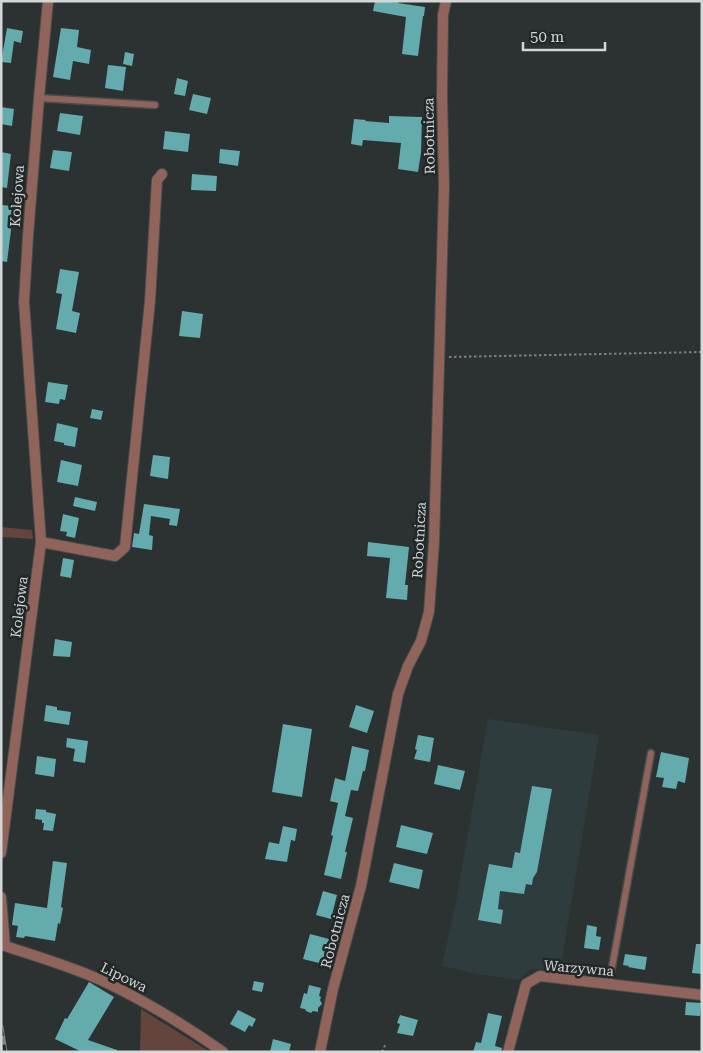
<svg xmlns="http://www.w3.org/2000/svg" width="703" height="1053" font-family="'Roboto Serif',serif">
<rect width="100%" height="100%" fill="#2c3131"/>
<path fill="#2f3c3d" d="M488,719l111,16 -39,236 -29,-2 -12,11 -41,-6 -36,-8 14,-65z"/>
<path fill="#64453e" d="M1,527l31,3 1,9 -32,-2z
M141,1009l69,43h-70z"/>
<path fill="#63abad" d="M375,1h23v2l27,4 -1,9h-1l-5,40 -16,-2 4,-37 -33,-6z
M7,28l16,3 -2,12 -7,-2 -3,22 -10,-1z
M61,28l18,2 -2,17 14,3 -2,14 -16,-3 -3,19 -17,-3z
M125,52l9,2 -2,12 -9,-2z
M108,65l18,2 -3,24 -18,-3z
M177,78l11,3 -3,15 -11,-2z
M193,94l18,4 -4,16 -18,-4z
M1,107l13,2 -2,17 -11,-2z
M60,113l23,3 -3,19 -23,-4z
M389,116l33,1 -1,36 -3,19 -20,-3 3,-26 -38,-3 -1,6 -11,-2 3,-25 12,1 -1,1 24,2z
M165,131l25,3 -2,18 -25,-3z
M220,149l20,2 -2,15 -19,-3z
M53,150l19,2 -3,19 -19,-3z
M1,152l10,2 -4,34 -6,-1z
M192,174l25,2 -1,15 -25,-1z
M1,205l13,1 -7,56 -6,-1z
M60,269l19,3 -7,39 8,2 -4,20 -20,-4 6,-35 -6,-1z
M182,311l21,3 -3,24 -21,-2z
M48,382l20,3 -3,15 -5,-1 -1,5 -14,-2z
M92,409l11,2 -2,9 -11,-2z
M57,423l21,5 -3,19 -11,-2v-2l-10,-2z
M153,455l17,2 -2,22 -18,-3z
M61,460l21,5 -4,21 -21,-4z
M75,497l22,5 -2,9 -22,-5z
M144,504l36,5 -3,17 -8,-1 1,-6 -19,-3 -2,19 4,1 -1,14 -20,-3 2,-14 5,1z
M63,514l16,4 -4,20 -9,-2 1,-4 -7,-1z
M368,542l41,5 -4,38h3l-1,15 -21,-2 4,-40 -23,-2z
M63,558l11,2 -3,18 -11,-2z
M55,639l17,3 -2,15 -17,-1z
M46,705l11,2v3l14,2 -2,13 -25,-4z
M356,705l18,6 -7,22 -18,-6z
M283,724l29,5 -10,68 -30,-5z
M418,735l16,3 -4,24 -16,-3 3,-9 -2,-1z
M67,738l21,3 -3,22 -12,-2 2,-12 -9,-2z
M352,746l17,4 -4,21h-2l-5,20 -7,-1 -6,26 8,2 -8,34h2l-6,27 -17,-4 9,-39 -2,-1 7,-32 -8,-2 5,-23 10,3z
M661,752l28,6 -4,25 -7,-2 -2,8 -14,-2 2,-9 -8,-1z
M37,756l19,3 -2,18 -19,-3z
M438,765l27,6 -5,19 -26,-6z
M532,786l20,3 -15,83 -4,6 -1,7 -6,-1 -2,10 -24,-3 -2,18 5,1 -2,14 -23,-4 11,-56 23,4 3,-16 5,1z
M36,809l10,1v2l10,2 -3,17 -10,-1 1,-7h-2v-3l-7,-1z
M401,825l32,8 -6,21 -31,-7z
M283,826l14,3 -2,12 -4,-1 -4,22 -22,-3 4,-17 10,2z
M53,861l14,2 -6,44 2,1 -3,16 -2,-1 -3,18 -30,-5 -1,2 -8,-1 2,-11 -6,-1 3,-22 32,5z
M394,863l29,7 -4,19 -30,-7z
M323,891l14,4 -6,24 -15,-4z
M587,925l10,2 -1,9 5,1 -2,13 -15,-2z
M310,934l19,5 -6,25 -20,-5z
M696,944h6v30l-10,-1z
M625,954l22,3 -2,13 -17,-3 1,-1 -6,-1z
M254,981l10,2 -2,9 -10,-2z
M89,982l25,15 -26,43 29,10v2h-35l-27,-13 10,-21 2,1z
M309,985l12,3 -2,8 2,1 -1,3 2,4 -4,4v4l-5,-1 -2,2 -5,-2 -1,-2 -5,-1 4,-15 3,1z
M686,1002l15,1 -1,13 -15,-1z
M238,1010l18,9 -4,8 -3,-2 -4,7 -15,-8z
M488,1013l14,3 -7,30 7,2 -1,4h-28l3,-10 5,1z
M400,1015l18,5 -5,16 -16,-3 3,-9 -3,-1z
M273,1039l18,5 -2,8h-19z"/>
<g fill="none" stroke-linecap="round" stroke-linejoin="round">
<defs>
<path id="lane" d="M39,98l116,7
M609,984l42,-231"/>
<path id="street" d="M41,542l74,14 10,-9 25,-246 7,-121 5,-6
M1,853l40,-311 -17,-240 4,-66 11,-138 9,-97
M1,897l4,49c33,11 68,21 100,36 42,20 81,44 118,70
M320,1052l13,-63 28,-103 37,-192 10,-28 13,-25 8,-29 5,-70 10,-355 -2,-92 1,-80 3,-14
M508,1052l18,-68 14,-8 162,19"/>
</defs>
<use href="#lane" stroke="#474c4c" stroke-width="9"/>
<use href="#street" stroke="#474c4c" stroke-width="12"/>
<path stroke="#7c8080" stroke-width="2" stroke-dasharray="2.5 2.5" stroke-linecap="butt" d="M449,357l253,-5
M382,1052l4,-9"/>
<use href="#lane" stroke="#90645b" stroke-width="6"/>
<use href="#street" stroke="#90645b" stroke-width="10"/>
<defs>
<path id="rail" d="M1,1027l4,25"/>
</defs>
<use href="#rail" stroke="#7d8282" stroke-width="5"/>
<use href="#rail" stroke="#222727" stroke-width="3" stroke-dasharray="9" stroke-linecap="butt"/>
</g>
<g text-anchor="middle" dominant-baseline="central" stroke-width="5" stroke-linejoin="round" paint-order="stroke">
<g font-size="14" fill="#d4d7d8" stroke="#222727">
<text transform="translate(429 136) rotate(-91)">Robotnicza</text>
<text transform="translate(17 196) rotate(-86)">Kolejowa</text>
<text transform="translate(419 540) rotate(-87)">Robotnicza</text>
<text transform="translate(19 607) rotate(-83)">Kolejowa</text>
<text transform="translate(335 931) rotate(-75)">Robotnicza</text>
<text transform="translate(579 968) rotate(5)">Warzywna</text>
<text transform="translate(124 977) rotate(26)">Lipowa</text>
</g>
</g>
<rect width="703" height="1053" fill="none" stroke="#d4d7d8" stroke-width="5"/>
<path d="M523 42v8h82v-8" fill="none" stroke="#d4d7d8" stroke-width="2.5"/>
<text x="530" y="42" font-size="15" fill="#d4d7d8" stroke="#222727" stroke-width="4" paint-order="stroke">50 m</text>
</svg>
